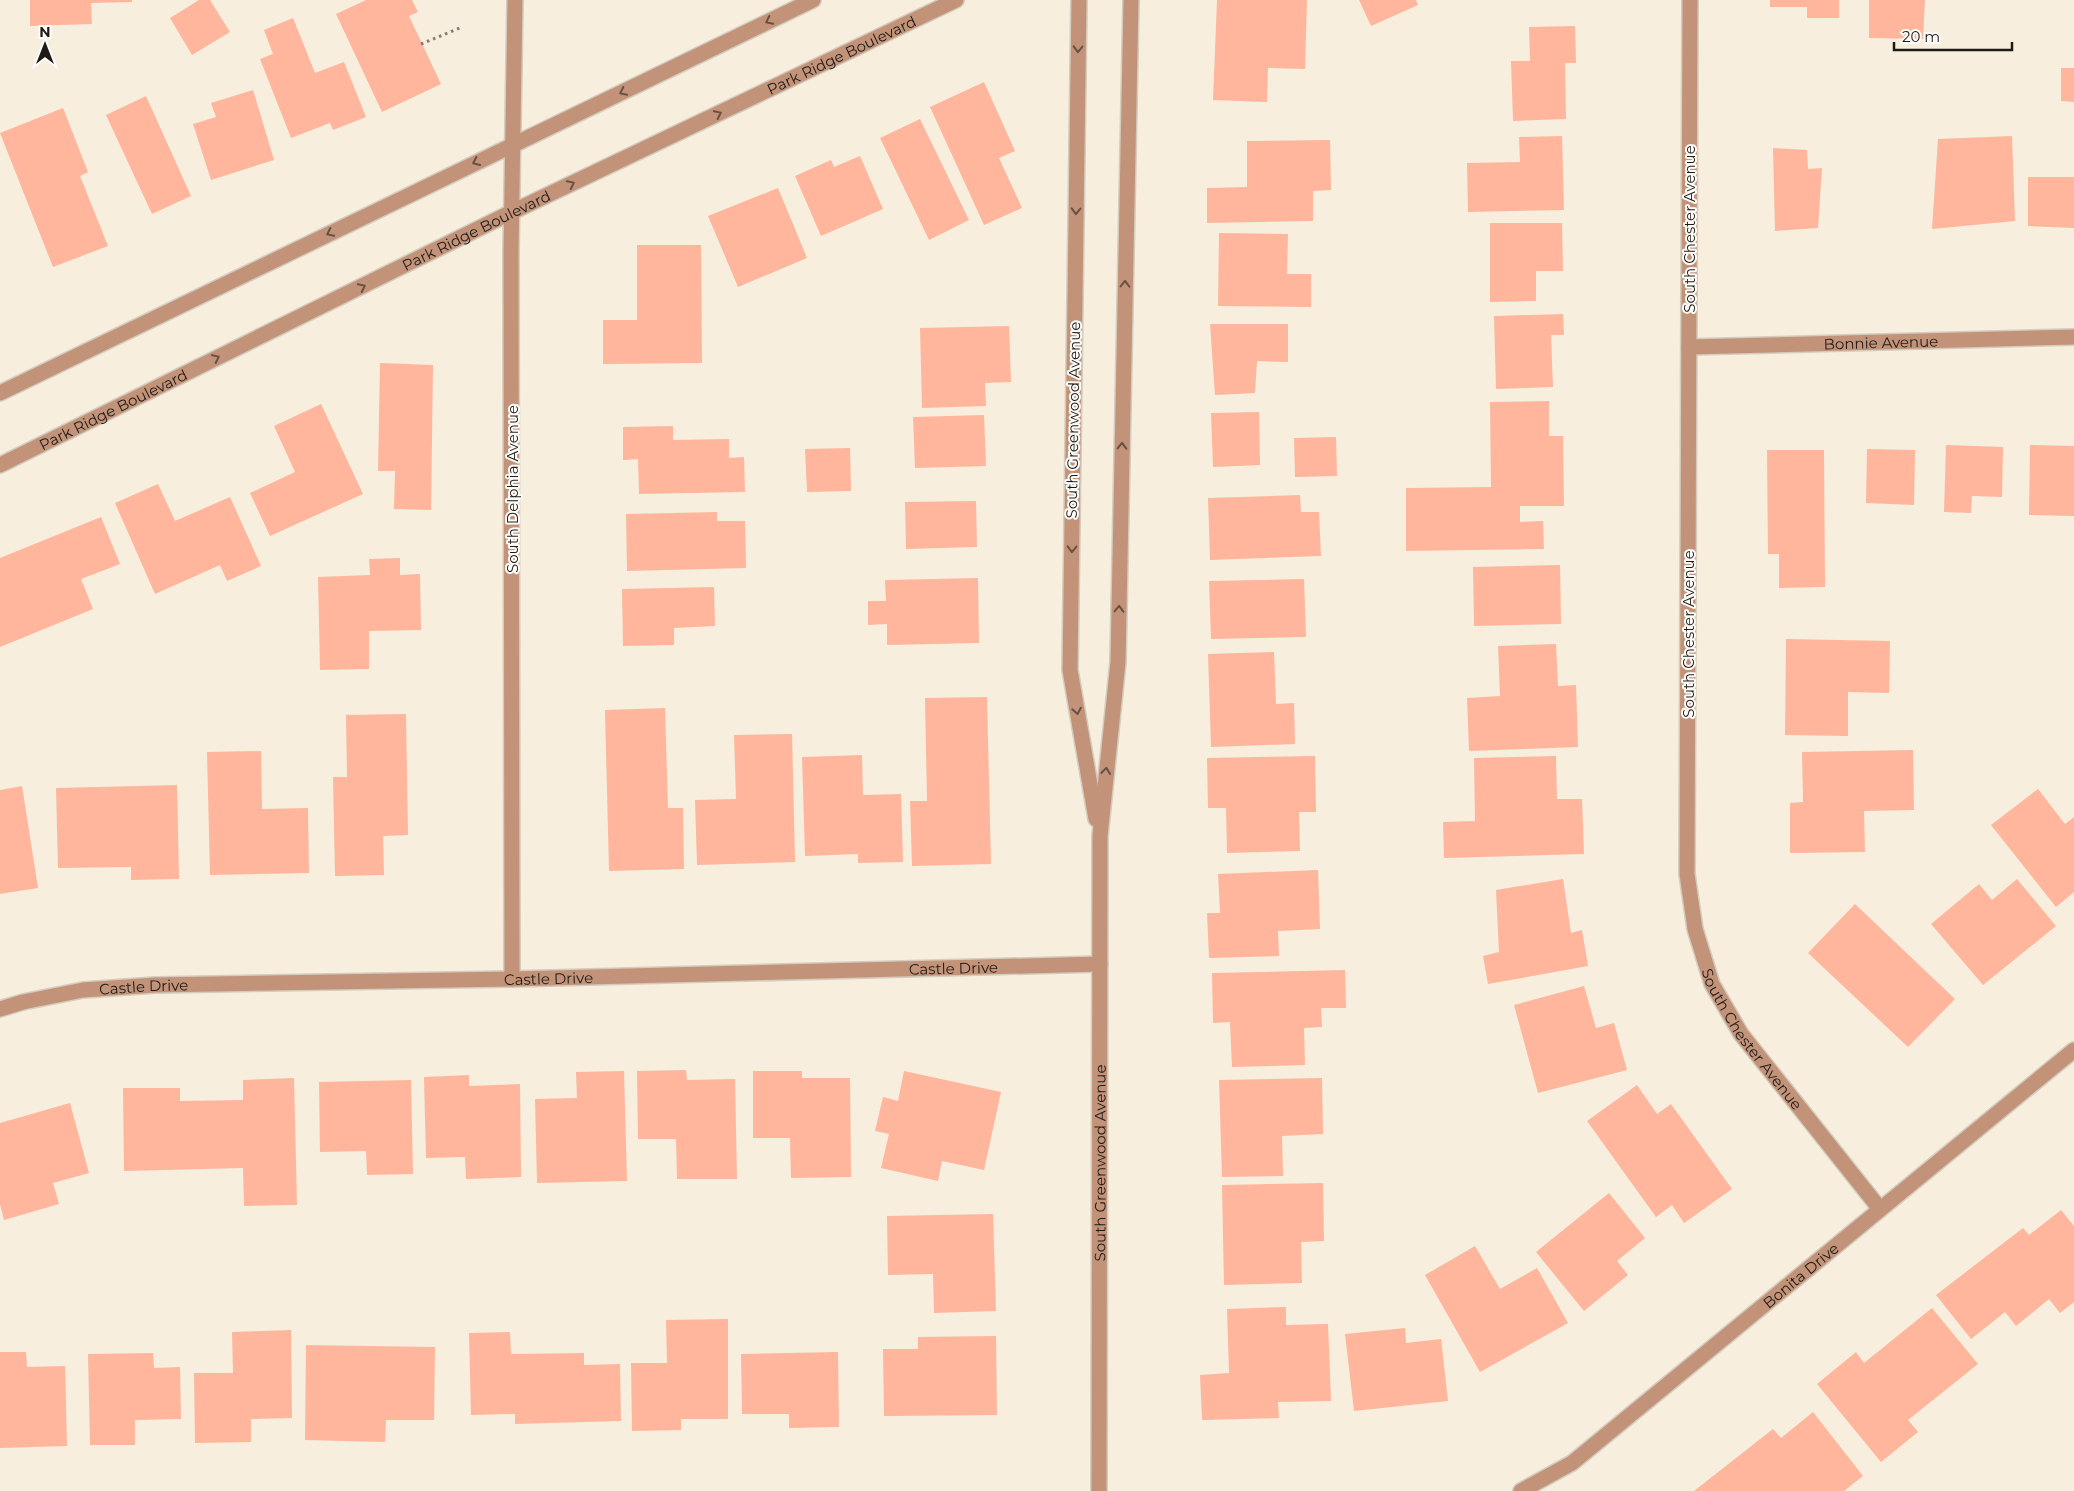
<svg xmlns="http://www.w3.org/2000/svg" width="2074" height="1491" font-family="Montserrat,sans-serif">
<rect width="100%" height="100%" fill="#f7eede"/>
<path fill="#ffb69c" d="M30,0h102v2l-41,1 1,21 -62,2z
M199,0h11l20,32 -38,23 -22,-37z
M366,0h46l6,12 -9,4 32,68 -59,28 -46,-98z
M1217,0h90l-2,69 -37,-1 -1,34 -54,-2z
M1359,0h57l2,5 -47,21z
M1770,0h69v18h-32v-11h-37z
M1869,0h56l-2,39 -54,-1z
M293,18l22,55 29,-11 22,55 -33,13 -3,-7 -39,15 -31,-79 13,-5 -9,-24z
M1575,26l1,37h-11l1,56 -53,2 -2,-60h19l-1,-34z
M2061,68h13v34l-13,-1z
M984,82l31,69 -16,7 23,50 -38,17 -54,-118z
M253,90l21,70 -63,20 -18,-56 23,-7 -5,-14z
M146,96l45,100 -39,18 -46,-99z
M63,108l25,64 -8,4 28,70 -55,21 -53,-134z
M920,119l49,101 -40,20 -49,-102z
M1562,136l2,74 -96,2 -1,-49 53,-1 -1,-25z
M2012,136l3,85 -83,8 6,-90z
M1330,140l1,50 -18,1v30l-106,2v-35l40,-1v-46z
M1773,148l34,2 1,19 14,-1 -4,60 -43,3z
M860,156l23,53 -62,27 -26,-60 36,-16 3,7z
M2028,177h46v51l-46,-2z
M778,188l29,70 -69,29 -30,-71z
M1490,223h72l1,48h-27v30l-46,1z
M1219,233l69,1 -1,40h24v33l-93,-1z
M637,245h64l1,118 -99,1v-44h34z
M1563,314l1,21h-13l2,52 -57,2 -2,-73z
M1210,324h78v38l-31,-1 -2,32 -40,2z
M1009,326l2,56 -26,1 1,23 -64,2 -2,-80z
M380,363l53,2 -2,145 -37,-1 1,-38h-17z
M1549,401v35h14l1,70h-44v16l23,-1 1,28 -138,2v-63l85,-1 -1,-85z
M321,404l42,90 -93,42 -20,-43 45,-21 -21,-46z
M1259,412l1,53 -47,2 -2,-54z
M984,415l2,51 -71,2 -2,-51z
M673,426v14l56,-1v19l15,-1 1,35 -106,2 -1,-35 -15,1v-33z
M1336,437l1,39 -42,1 -1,-39z
M1946,445l57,2 -1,50 -30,-1 -1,17 -27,-1z
M2030,445l44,1v70l-45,-1z
M850,448l1,43 -44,1 -2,-43z
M1867,449l48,1 -1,55 -48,-2z
M1767,450h57l1,137 -46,1v-34h-11z
M158,484l17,37 55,-24 31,69 -34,15 -7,-16 -65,29 -40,-91z
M1300,495l1,17h18l2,44 -111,4 -2,-62z
M976,501l1,46 -71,2 -1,-47z
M717,512v9h28l1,47 -119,3 -1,-57z
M101,517l19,47 -39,15 12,30 -93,38v-89z
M400,558v17l20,-1 1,56 -52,1v38l-49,1 -2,-93 52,-2 -1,-16z
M1560,565l1,59 -87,2 -1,-59z
M978,578l1,65 -92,2v-21l-19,1v-24h18l-1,-21z
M1304,579l2,58 -95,2 -2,-58z
M714,587l1,39 -41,2v17l-51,1 -1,-57z
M1786,639l104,2 -1,52 -41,-1v44l-63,-1z
M1556,644l2,42 18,-1 2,62 -109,4 -2,-53 33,-2 -2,-50z
M1274,652l2,52 18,-1 1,41 -84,3 -3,-93z
M987,697l4,167 -79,2 -2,-65h17l-2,-103z
M665,708l3,100h15l1,61 -75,2 -4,-161z
M406,714l2,121 -25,1 1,39 -49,1 -2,-99h14l-1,-62z
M792,734l3,128 -98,3 -2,-65 41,-1 -2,-64z
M1913,750l1,60 -50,1 1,41 -75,1v-50l13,-1 -1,-50z
M261,751l1,58 46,-1 1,65 -99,2 -3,-123z
M862,755l1,40 38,-1 2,68 -45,1v-9l-53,2 -3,-99z
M1315,756l1,56h-17l1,39 -73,2 -1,-45h-18l-1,-50z
M1556,756l1,43h25l2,55 -140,4 -1,-36 32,-1 -1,-63z
M177,785l2,94 -48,1v-13l-73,1 -2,-80z
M22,786l16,102 -38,6v-104z
M2038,789l27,35 9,-7v75l-18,15 -65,-82z
M1318,870l2,59 -42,2 1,25 -70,2 -2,-45h13l-2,-39z
M1563,879l8,54 11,-3 6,36 -100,18 -5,-28 16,-4 -3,-62z
M2017,879l39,47 -73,59 -52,-61 48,-40 13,16z
M1855,904l100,95 -47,48 -100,-94z
M1345,970l1,38h-25l1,19 -18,1 1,37 -73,2 -2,-45 -17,1 -1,-50z
M1584,986l12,42 18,-5 13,47 -89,23 -24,-88z
M686,1070l1,10 48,-1 2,100h-60l-1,-40h-38l-1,-68z
M624,1071l3,110 -90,2 -2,-84 42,-1 -1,-26z
M753,1071h49v7h48l1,99 -60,1 -1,-40h-37z
M904,1071l97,21 -17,78 -42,-9 -4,20 -57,-13 8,-34 -14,-3 8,-34 15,4z
M469,1075v11l51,-2 1,93 -55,2 -1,-22 -39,1 -2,-81z
M294,1078l3,127 -53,1 -1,-38 -119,3 -1,-83h57v13l63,-1v-20z
M1322,1078l1,56 -41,2 1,40 -61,1 -3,-97z
M411,1080l2,94 -46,1 -1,-24 -46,1 -1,-70z
M1637,1085l20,29 14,-10 61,85 -48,34 -12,-18 -16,12 -69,-96z
M70,1103l19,70 -36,10 6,21 -55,16 -4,-16v-81z
M1323,1183l1,58 -23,1 1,41 -78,2 -2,-100z
M1609,1193l36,45 -28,23 11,14 -44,36 -48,-59z
M2061,1210l13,16v76l-14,11 -11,-14 -33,27 -11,-14 -34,27 -35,-44 87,-67 6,7z
M993,1214l3,97 -62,2 -1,-39 -45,1 -1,-59z
M1475,1246l25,43 37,-21 31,55 -88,49 -55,-97z
M1286,1307v18l42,-1 3,77 -53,1 1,16 -77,2 -2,-45 29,-2 -2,-64z
M1932,1308l46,56 -70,56 10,12 -37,30 -64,-78 39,-32 8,11z
M728,1319v100h-47v11l-49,1 -1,-68h36l-1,-43z
M1405,1328l1,15 35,-4 7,62 -94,10 -9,-77z
M291,1330l1,88 -41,1v23l-56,1 -1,-70h39l-1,-41z
M510,1332l1,22 73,-1v12l36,-1 1,57 -106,3v-10l-44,1 -2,-82z
M996,1336l1,79 -113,1 -1,-67h35v-12z
M306,1345l129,2 -1,73h-48l-1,22 -80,-2z
M0,1352h26l1,15 38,-1 2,80 -67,2z
M838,1352l1,75 -50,1v-14h-47l-1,-60z
M153,1353l1,15 26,-1 1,52 -46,1v25h-45l-2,-91z
M1813,1412l50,64 -19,15h-150l79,-62 8,9z"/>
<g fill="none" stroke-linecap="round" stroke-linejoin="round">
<defs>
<g id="minor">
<path d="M1079,0l-9,670 26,149"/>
<path id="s1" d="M1690,0l-3,874 8,55 17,55 29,50 139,175"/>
<path id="s2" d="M1689,347l385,-10"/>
<path d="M0,393l813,-393"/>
<path id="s3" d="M0,465l512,-253 444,-212"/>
<path d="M512,979l-1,-728 4,-251"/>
<path id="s4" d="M0,1009l23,-7 60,-12 72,-5 357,-6 588,-15"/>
<path id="s5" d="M1099,1491l1,-655 18,-174 13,-662"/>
<path id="s6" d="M1521,1491l51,-28 502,-413"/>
</g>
</defs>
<use href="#minor" stroke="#d4ccbe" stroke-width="18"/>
<path stroke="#827c72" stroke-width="3" stroke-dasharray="2.5 4" stroke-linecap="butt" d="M421,44l41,-17"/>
<use href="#minor" stroke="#c39379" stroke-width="15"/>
</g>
<defs><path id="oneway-chevron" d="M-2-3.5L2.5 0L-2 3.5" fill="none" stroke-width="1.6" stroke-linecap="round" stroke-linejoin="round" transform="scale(1.25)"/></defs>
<g stroke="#685143">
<use href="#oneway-chevron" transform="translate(769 21) rotate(154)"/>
<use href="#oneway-chevron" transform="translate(1078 49) rotate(91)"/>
<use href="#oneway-chevron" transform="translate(623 92) rotate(154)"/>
<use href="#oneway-chevron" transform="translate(718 114) rotate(-26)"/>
<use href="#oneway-chevron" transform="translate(476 162) rotate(155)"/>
<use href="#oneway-chevron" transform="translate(571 184) rotate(-26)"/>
<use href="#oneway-chevron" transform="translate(1076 211) rotate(91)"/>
<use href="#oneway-chevron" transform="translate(330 233) rotate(154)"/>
<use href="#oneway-chevron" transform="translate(1125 284) rotate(-89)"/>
<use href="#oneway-chevron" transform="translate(362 287) rotate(-26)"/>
<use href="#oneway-chevron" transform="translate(216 358) rotate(-26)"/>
<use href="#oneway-chevron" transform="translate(1122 446) rotate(-89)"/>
<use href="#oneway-chevron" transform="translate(1072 549) rotate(91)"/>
<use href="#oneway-chevron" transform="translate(1119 609) rotate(-89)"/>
<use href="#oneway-chevron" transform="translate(1077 711) rotate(80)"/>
<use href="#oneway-chevron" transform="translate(1106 771) rotate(-84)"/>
</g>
<g text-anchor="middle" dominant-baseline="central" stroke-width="4" stroke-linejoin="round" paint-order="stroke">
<g font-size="15" fill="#1e1b16" stroke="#fefcf9">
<text stroke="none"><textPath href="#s3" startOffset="936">Park Ridge Boulevard</textPath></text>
<text transform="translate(1689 229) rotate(-90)">South Chester Avenue</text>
<text stroke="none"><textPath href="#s3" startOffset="531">Park Ridge Boulevard</textPath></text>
<text stroke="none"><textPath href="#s2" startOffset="192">Bonnie Avenue</textPath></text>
<text stroke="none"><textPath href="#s3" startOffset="126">Park Ridge Boulevard</textPath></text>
<text transform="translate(1073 420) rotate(-89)">South Greenwood Avenue</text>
<text transform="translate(512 489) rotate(-90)">South Delphia Avenue</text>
<text transform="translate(1688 634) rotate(-90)">South Chester Avenue</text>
<text stroke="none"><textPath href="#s4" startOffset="956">Castle Drive</textPath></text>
<text stroke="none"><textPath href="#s4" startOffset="551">Castle Drive</textPath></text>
<text stroke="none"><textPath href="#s4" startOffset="146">Castle Drive</textPath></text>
<text stroke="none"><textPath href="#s1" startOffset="1055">South Chester Avenue</textPath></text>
<text stroke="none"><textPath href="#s5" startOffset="328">South Greenwood Avenue</textPath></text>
<text stroke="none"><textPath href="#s6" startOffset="354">Bonita Drive</textPath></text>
</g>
</g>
<g transform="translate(45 45)" stroke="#fefcf9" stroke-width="4" paint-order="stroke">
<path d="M0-4L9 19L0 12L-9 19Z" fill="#1e1b16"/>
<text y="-8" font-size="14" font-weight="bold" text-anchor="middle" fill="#1e1b16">N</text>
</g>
<path d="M1894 42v8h118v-8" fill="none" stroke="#1e1b16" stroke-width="2.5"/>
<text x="1902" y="42" font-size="15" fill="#1e1b16" stroke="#fefcf9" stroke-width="4" paint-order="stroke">20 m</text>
</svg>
